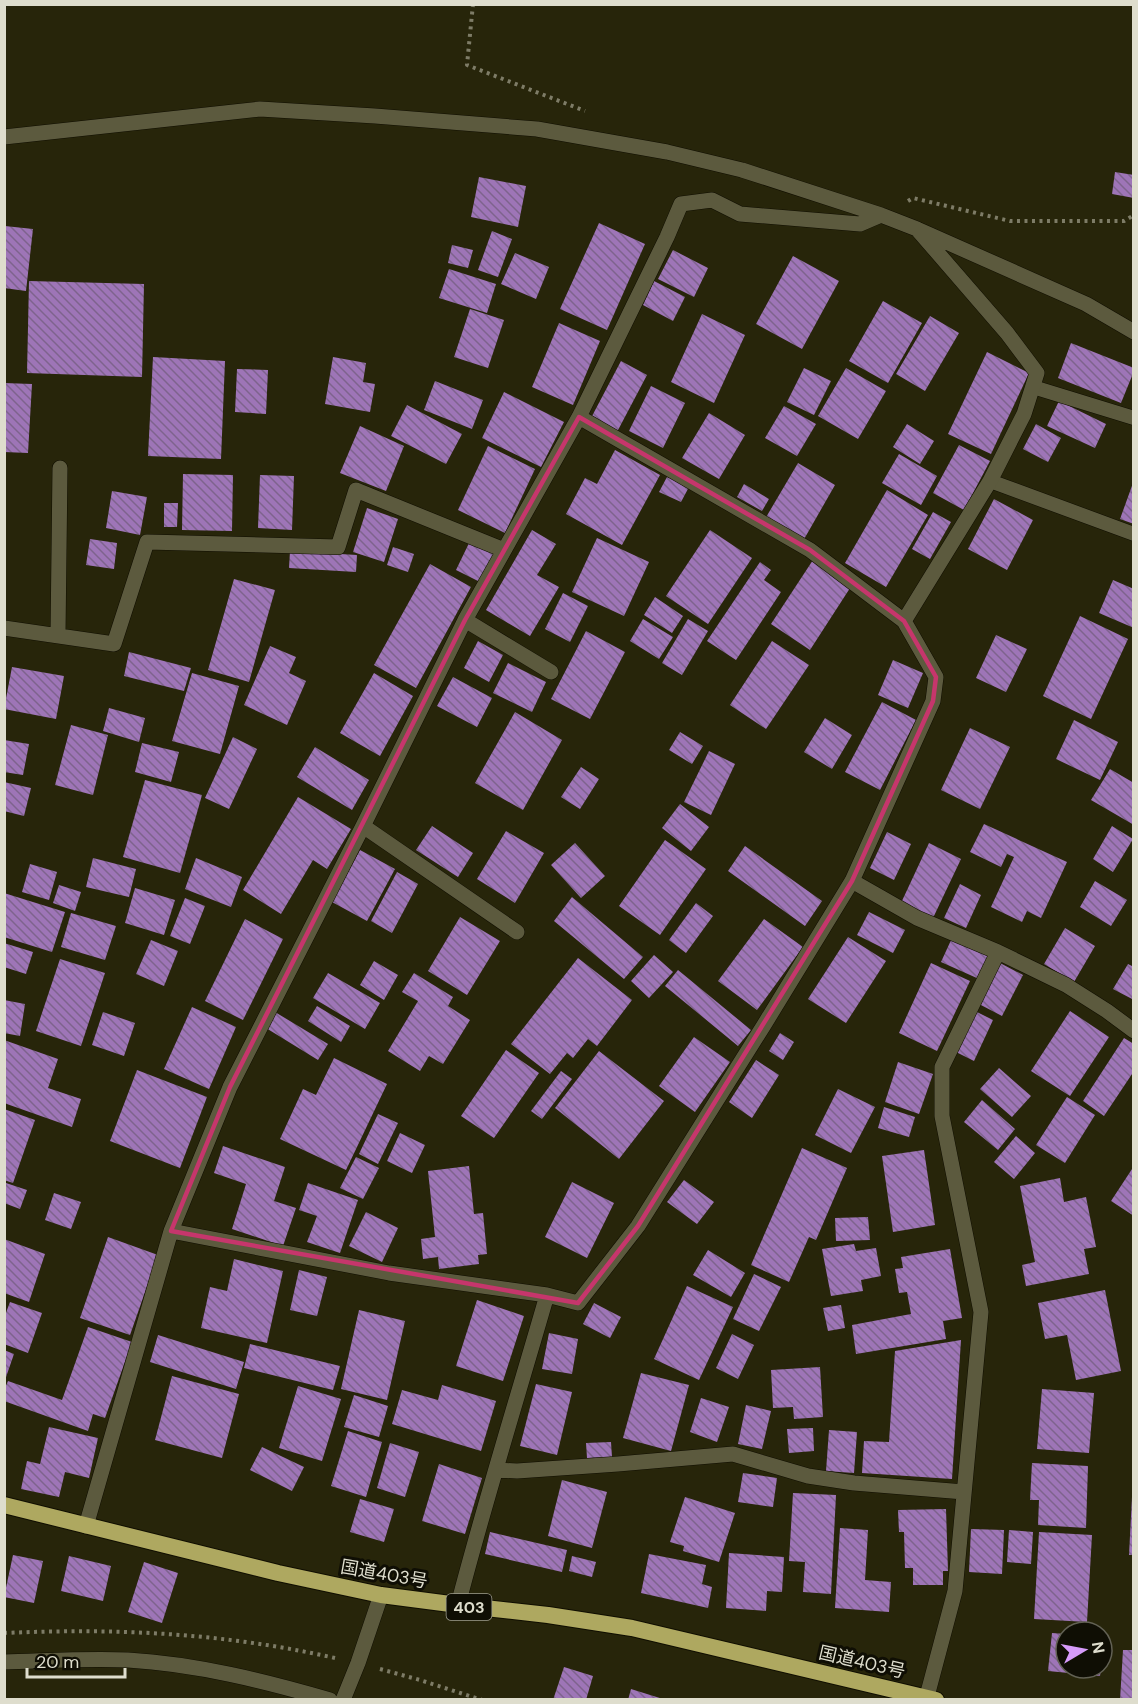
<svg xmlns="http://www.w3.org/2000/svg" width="1138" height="1704" font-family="'DM Sans','Noto Sans JP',sans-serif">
<defs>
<pattern id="building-back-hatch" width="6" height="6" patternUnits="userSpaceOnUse" patternTransform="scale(1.5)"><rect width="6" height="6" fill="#9e75b7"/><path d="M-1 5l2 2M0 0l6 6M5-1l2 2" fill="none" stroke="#7e638d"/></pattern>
</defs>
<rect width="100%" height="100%" fill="#27250a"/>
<path fill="url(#building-back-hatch)" d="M1115,172l19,3v23l-22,-4z
M479,177l47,9 -8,41 -47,-10z
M599,223l46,21 -38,86 -47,-21z
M5,226l28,3 -7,62 -22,-3z
M492,231l20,8 -14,38 -20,-7z
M452,245l21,5 -5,18 -20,-5z
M673,250l35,18 -14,29 -36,-18z
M515,253l34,14 -13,32 -35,-15z
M793,256l46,25 -37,68 -46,-25z
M449,269l47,15 -9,29 -48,-15z
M29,281l115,3 -2,93 -115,-4z
M654,281l31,16 -12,24 -30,-16z
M883,301l39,22 -34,60 -39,-22z
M470,309l34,11 -16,48 -34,-11z
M702,314l43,21 -31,68 -43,-21z
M930,316l29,17 -34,58 -29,-17z
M559,323l41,18 -27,64 -41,-18z
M1071,343l63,25v3l-13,32 -63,-25z
M987,352l42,21 -38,81 -43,-20z
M153,357l72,4 -4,98 -73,-3z
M333,357l33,6 -3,19 12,2 -5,28 -45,-8z
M621,361l26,14 -30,57 -26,-14z
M804,368l27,13 -17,34 -27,-13z
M846,368l40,23 -28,48 -40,-23z
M237,369l31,1 -2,44 -31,-2z
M435,381l48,19 -11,29 -48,-19z
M4,383l28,1 -4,69 -24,-1z
M651,386l34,17 -22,45 -34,-17z
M504,392l60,30 -23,45 -59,-29z
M1059,401l47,23 -11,24 -48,-22z
M407,405l55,29 -16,30 -55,-28z
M784,406l32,18 -19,32 -32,-18z
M709,413l36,22 -26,44 -37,-21z
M907,424l27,17 -14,23 -27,-17z
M1036,424l25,14 -13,24 -25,-13z
M360,426l44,20 -18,45 -46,-18z
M959,445l31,16 -26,49 -31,-17z
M488,446l47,23 -30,64 -47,-23z
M615,450l45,25 -38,70 -56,-31 19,-36 12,6z
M899,454l38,22 -16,29 -39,-22z
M798,463l37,22 -32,56 -38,-22z
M183,474l50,1 -1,56 -50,-1z
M260,475l34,1 -2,54 -34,-2z
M667,477l22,10 -8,15 -22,-10z
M1133,483h1v41l-14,-5z
M744,484l25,15 -7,12 -25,-14z
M887,490l41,25 -42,72 -41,-24z
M112,491l35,6 -7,38 -34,-7z
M994,499l39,21 -26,50 -39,-21z
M164,503h14l-1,24h-13z
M367,508l31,11 -14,43 -31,-10z
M933,512l18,10 -21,37 -18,-10z
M532,530l24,14 -19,31 22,12 -29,49 -44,-26z
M710,530l42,28 -44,66 -42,-28z
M597,538l52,24 -25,54 -52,-24z
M90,539l27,4 -3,26 -28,-4z
M471,539l26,13 -15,31 -26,-13z
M393,547l21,7 -6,18 -21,-7z
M290,551l67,4 -1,17 -67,-4z
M813,560l39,25 -42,65 -39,-26z
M760,562l11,8 -7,10 17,12 -45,68 -29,-19z
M430,564l41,23 -55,101 -42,-23z
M234,579l41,11 -26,92 -41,-12z
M1113,580l21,9v39l-35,-15z
M563,593l25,13 -18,36 -25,-13z
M655,597l28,19 -11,17 -28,-18z
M1080,616l48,23 -37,80 -48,-23z
M643,619l30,18 -14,22 -29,-18z
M688,619l20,12 -26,44 -20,-12z
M586,631l39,21 -35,67 -39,-20z
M996,635l31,14 -21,43 -30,-14z
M478,641l25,14 -14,27 -25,-14z
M772,641l37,24 -43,64 -36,-24z
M270,646l26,11 -7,16 17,8 -19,44 -43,-20z
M129,652l62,16 -7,23 -60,-15z
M893,660l30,13 -15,35 -30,-13z
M508,663l38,19 -14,30 -39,-19z
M12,667l52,9 -8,43 -52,-10z
M192,673l47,13 -19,68 -48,-13z
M374,673l39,23 -33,60 -40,-23z
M453,677l39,21 -15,29 -40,-21z
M882,702l34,18 -36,70 -35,-18z
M109,708l36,10 -6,24 -36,-11z
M515,712l47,28 -39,70 -48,-27z
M825,718l27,17 -20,34 -28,-17z
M1074,720l44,22 -18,38 -44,-21z
M71,725l37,10 -15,60 -38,-10z
M970,728l40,19 -30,62 -39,-19z
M680,732l23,14 -11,18 -23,-14z
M233,737l24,12 -28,60 -24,-11z
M4,740l25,4 -6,31 -19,-3z
M142,743l37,9 -8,30 -36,-10z
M315,747l54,33 -17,30 -55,-33z
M709,751l26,13 -24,51 -27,-13z
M581,767l18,12 -19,30 -19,-12z
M1110,769l24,14v42l-43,-25z
M145,780l57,15 -22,78 -57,-16z
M4,782l27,6 -7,28 -20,-5z
M298,797l53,32 -24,40 -14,-9 -32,54 -38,-24z
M680,804l29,23 -18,24 -29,-23z
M984,824l83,38 -26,56 -14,-7 -5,11 -31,-15 23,-50 -7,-3 -6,13 -31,-15z
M432,826l41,27 -15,24 -42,-27z
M1112,826l21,13 -20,33 -20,-13z
M506,831l38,22 -29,50 -38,-24z
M887,832l24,12 -17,36 -24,-12z
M665,840l41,29 -46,66 -41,-29z
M575,843l30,33 -24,22 -30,-33z
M929,843l32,16 -28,59 -32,-15z
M745,846l77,55 -17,25 -77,-55z
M360,850l35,19 -28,52 -35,-19z
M93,858l43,11 -7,28 -43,-10z
M196,858l46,19 -11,30 -46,-18z
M30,864l27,8 -8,28 -27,-8z
M397,872l21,12 -26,49 -21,-12z
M1095,881l32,19 -16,26 -31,-19z
M960,884l21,11 -15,33 -22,-10z
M59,885l22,7 -6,19 -22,-8z
M135,888l40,12 -11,35 -39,-12z
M4,893l61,19 -13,40 -48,-15z
M572,897l71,60 -19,22 -70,-58z
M185,898l20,8 -15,38 -20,-8z
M696,903l17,13 -27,37 -17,-13z
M869,912l36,18 -12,23 -36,-18z
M71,913l45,13 -11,34 -44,-13z
M460,917l40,24 -33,54 -39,-24z
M245,919l38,20 -40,81 -38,-19z
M764,919l39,28 -46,63 -39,-29z
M1065,928l30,18 -21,36 -30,-18z
M848,937l38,24 -40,62 -38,-24z
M952,938l38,17 -11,24 -38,-17z
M151,940l27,11 -14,35 -28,-12z
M4,943l29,9 -7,22 -22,-7z
M654,955l19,17 -24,26 -18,-17z
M578,958l54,42 -35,46 -9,-7 -15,19 -6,-5 -17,21 -39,-30z
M60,959l45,14 -24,73 -45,-15z
M374,961l24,14 -14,25 -24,-15z
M931,963l39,18 -33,70 -38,-18z
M1000,963l23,12 -21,41 -23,-12z
M1128,964l6,3v33l-21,-11z
M678,970l73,60 -13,16 -73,-60z
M328,973l52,30 -15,26 -52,-31z
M414,973l39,24 -5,9 22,14 -27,44 -14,-8 -9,15 -32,-20 30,-50 -16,-9z
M4,1000l21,4 -5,32 -16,-3z
M317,1006l33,20 -9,16 -33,-21z
M192,1007l44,20 -27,62 -45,-20z
M975,1011l18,9 -19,41 -18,-9z
M1070,1011l39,26 -39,59 -39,-25z
M103,1012l32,11 -11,33 -32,-11z
M275,1012l53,32 -10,16 -52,-32z
M780,1033l14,9 -11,18 -14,-9z
M694,1037l36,25 -35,50 -36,-26z
M1124,1038l10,6v27l-30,45 -21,-15z
M4,1040l54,19 -10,29 33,11 -9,28 -68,-24z
M506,1050l33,23 -45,65 -33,-22z
M599,1051l65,50 -45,58 -64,-51z
M334,1058l53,26 -41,86 -66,-31 23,-50 13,6z
M756,1060l23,15 -27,43 -23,-16z
M898,1062l35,12 -14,40 -34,-12z
M999,1068l32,28 -19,21 -32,-28z
M137,1070l70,27 -27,71 -70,-27z
M561,1071l11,8 -30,40 -11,-8z
M838,1089l37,18 -24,46 -36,-18z
M1067,1097l28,18 -30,48 -29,-18z
M982,1100l33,29 -17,21 -34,-28z
M884,1107l31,10 -6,20 -31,-9z
M4,1109l31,11 -22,63 -9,-3z
M378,1114l20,9 -20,41 -19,-10z
M400,1133l25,12 -13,28 -25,-12z
M1016,1136l19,17 -21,26 -20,-17z
M223,1146l62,21 -11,34 22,7 -13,38 -51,-17 14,-45 -32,-11z
M802,1148l45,20 -31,72 -7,-3 -20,45 -38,-17z
M924,1150l11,75 -42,7 -11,-76z
M356,1157l23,11 -16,31 -23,-11z
M469,1166l5,48 9,-1 4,41 -9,1 1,9 -40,5 -1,-12 -15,2 -2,-20 14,-2 -7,-66z
M1134,1166v50l-23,-15z
M1060,1178l4,24 22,-5 10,50 -12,2 5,25 -63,12 -4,-21 13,-3 -15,-76z
M684,1180l30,22 -17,22 -30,-22z
M572,1182l42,21 -27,55 -42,-21z
M6,1183l21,7 -7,19 -16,-6v-16z
M308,1183l50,17 -18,53 -33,-11 10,-26 -18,-6z
M54,1193l27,9 -10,27 -26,-9z
M366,1212l32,16 -16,34 -33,-16z
M868,1217l2,23 -34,1 -1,-23z
M108,1237l50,18 -28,80 -50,-17z
M4,1239l41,15 -16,48 -25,-9z
M854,1244l2,7 20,-3 5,28 -20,4 2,11 -32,5 -9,-47z
M950,1249l12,69 -19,3 3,18 -90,15 -4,-29 59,-11 -4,-22 -8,1 -4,-24 8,-1 -2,-11z
M708,1250l37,23 -14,24 -38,-22z
M234,1259l49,12 -16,72 -66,-15 9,-41 17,4z
M299,1270l28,7 -10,39 -27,-6z
M754,1274l27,13 -22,44 -26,-12z
M687,1286l46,21 -34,73 -45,-21z
M1105,1290l16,81 -45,9 -9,-45 -22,4 -7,-36z
M477,1300l47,16 -21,65 -47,-15z
M10,1302l32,11 -14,40 -24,-9v-26z
M594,1303l27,14 -11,21 -27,-14z
M841,1305l4,23 -17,3 -5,-23z
M359,1310l46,11 -18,79 -46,-11z
M88,1327l44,15 -27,76 -12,-4 -5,17 -84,-30v-11l4,-9 54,19z
M549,1333l29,6 -6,35 -30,-5z
M732,1334l22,11 -16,34 -22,-11z
M158,1335l86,27 -8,27 -86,-27z
M961,1340l-9,139 -90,-6 2,-32 25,1 6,-91z
M250,1344l90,22 -7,24 -89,-22z
M4,1350l10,4 -9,26h-1z
M820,1367l3,50 -29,2 -1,-12 -20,1 -2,-38z
M641,1373l48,12 -18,66 -48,-13z
M172,1376l67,18 -17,64 -67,-18z
M536,1384l36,8 -15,63 -37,-9z
M442,1385l54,16 -15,50 -89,-27 10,-34 36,10z
M298,1386l43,13 -19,62 -43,-13z
M1042,1389l52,4 -5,60 -52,-4z
M354,1395l34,11 -9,31 -35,-10z
M701,1398l28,9 -12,35 -27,-10z
M746,1405l25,6 -9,38 -24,-5z
M49,1427l49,11 -9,40 -24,-6 -6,25 -38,-8 6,-28 13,3z
M813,1428l1,23 -25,2 -2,-24z
M829,1430l28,2 -3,41 -28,-2z
M348,1431l34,11 -16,55 -35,-11z
M611,1442l1,15 -25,1 -1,-15z
M390,1443l29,9 -14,45 -28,-9z
M262,1447l42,20 -12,24 -42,-21z
M1032,1463l56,3 -2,62 -48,-3 1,-25h-9z
M439,1464l43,14 -17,56 -43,-13z
M743,1473l34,5 -4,29 -35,-5z
M562,1480l45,12 -15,56 -44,-12z
M793,1493l43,2 -5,99 -28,-2 2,-30 -16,-1z
M685,1497l50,16 -16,49 -36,-11 1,-5 -14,-4z
M1132,1497h2v58h-5z
M360,1499l34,10 -10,33 -34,-10z
M946,1509l2,62h-5v14h-30v-17h-8l-1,-36h-5l-1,-22z
M840,1528l28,2 -3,50 26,2 -2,30 -54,-4z
M971,1529l33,1 -2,44 -33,-2z
M1009,1530l24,2 -2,32 -24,-2z
M490,1532l77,18 -5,22 -77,-18z
M1039,1532l53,3 -5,87 -53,-3z
M729,1553l55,4 -2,35 -15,-1 -1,20 -40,-3z
M649,1554l57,11 -4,19 10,3 -4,21 -67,-15z
M13,1555l30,6 -9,42 -30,-6z
M69,1556l42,10 -8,35 -42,-10z
M572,1556l24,6 -4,15 -23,-6z
M144,1562l34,11 -16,50 -34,-11z
M1052,1633l14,1v34h35l-1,8 -52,-5z
M1123,1650h11v50h-14z
M564,1667l29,9 -7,24h-33z
M631,1689l32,10v1h-35z"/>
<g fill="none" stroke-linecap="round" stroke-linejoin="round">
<defs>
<path id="service" d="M1033,387l101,31
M990,481l144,53"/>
<path id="minor" d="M4,137l256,-28 115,7 162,13 130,23 75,18 139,45 36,14 169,75 48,28
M579,417l231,133 94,71
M465,620l86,52
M4,628l110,16 33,-102 191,5 18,-57 148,60
M58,635l2,-167
M363,826l154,106
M852,881l65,37 81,34 68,33 41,26 27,20
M171,1231l218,42 158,22
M497,1470l20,1 101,-7 115,-10 75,22 46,7 110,9
M86,1526l85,-295 59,-144 133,-261 102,-206 114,-203 88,-180 14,-33 31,-4 28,14 120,10 21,-9
M458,1605c27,-104 59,-206 89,-310l31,8 60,-77 126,-201 88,-144 81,-180 3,-24 -32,-56 86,-140 34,-67 13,-41 -30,-40 -90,-104
M4,1662c41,-1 83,-4 124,-2 68,4 137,21 202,40
M343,1700l15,-37 23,-68
M926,1700l29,-109 26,-279 -39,-196v-49l56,-115"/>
<path id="trunk" d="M4,1505l274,68 103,22 77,10 90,10 84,13 304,72"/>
</defs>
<use href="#service" stroke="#100e00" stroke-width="15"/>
<use href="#minor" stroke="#100e00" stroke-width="16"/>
<use href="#trunk" stroke="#100e00" stroke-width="18"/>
<path stroke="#7e7c67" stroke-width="4" stroke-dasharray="3 4.5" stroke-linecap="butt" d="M473,4l-6,61 118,46
M908,201l5,-3 97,23h114l10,-6
M4,1633c114,-5 219,0 331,25
M380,1669l40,11 62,20"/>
<use href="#service" stroke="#5c5a3e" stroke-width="14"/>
<use href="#minor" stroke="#5c5a3e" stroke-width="15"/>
<use href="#trunk" stroke="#aea860" stroke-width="16"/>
</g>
<path fill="none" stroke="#c6366c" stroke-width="4.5" stroke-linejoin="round" d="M579,417l231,133 94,71 32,56 -3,24 -81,180 -214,345 -60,77 -407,-72 59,-144 235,-467z"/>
<g text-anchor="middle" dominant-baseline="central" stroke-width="6" stroke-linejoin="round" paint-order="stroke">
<rect fill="#0f0e04" stroke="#a09f91" stroke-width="1.5" x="446.5" y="1594" width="45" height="26" rx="4.5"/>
<g font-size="16" font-weight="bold" fill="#deddcd">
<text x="469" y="1607">403</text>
</g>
<g font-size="18" fill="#deddcd" stroke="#0f0e04">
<text transform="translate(384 1574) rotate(10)">国道403号</text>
<text transform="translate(862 1662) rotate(13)">国道403号</text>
</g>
</g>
<rect width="1138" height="1704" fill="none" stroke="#deddcd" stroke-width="12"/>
<g transform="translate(1084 1650) rotate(80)"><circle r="28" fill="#0f0e04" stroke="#626154" stroke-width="1.5"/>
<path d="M0-4.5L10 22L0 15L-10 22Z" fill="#d69bfa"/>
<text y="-9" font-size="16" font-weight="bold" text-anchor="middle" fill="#deddcd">N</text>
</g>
<path d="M27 1668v9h98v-9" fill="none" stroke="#deddcd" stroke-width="3"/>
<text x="36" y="1668" font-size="18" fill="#deddcd" stroke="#0f0e04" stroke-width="4.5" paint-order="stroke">20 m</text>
</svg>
